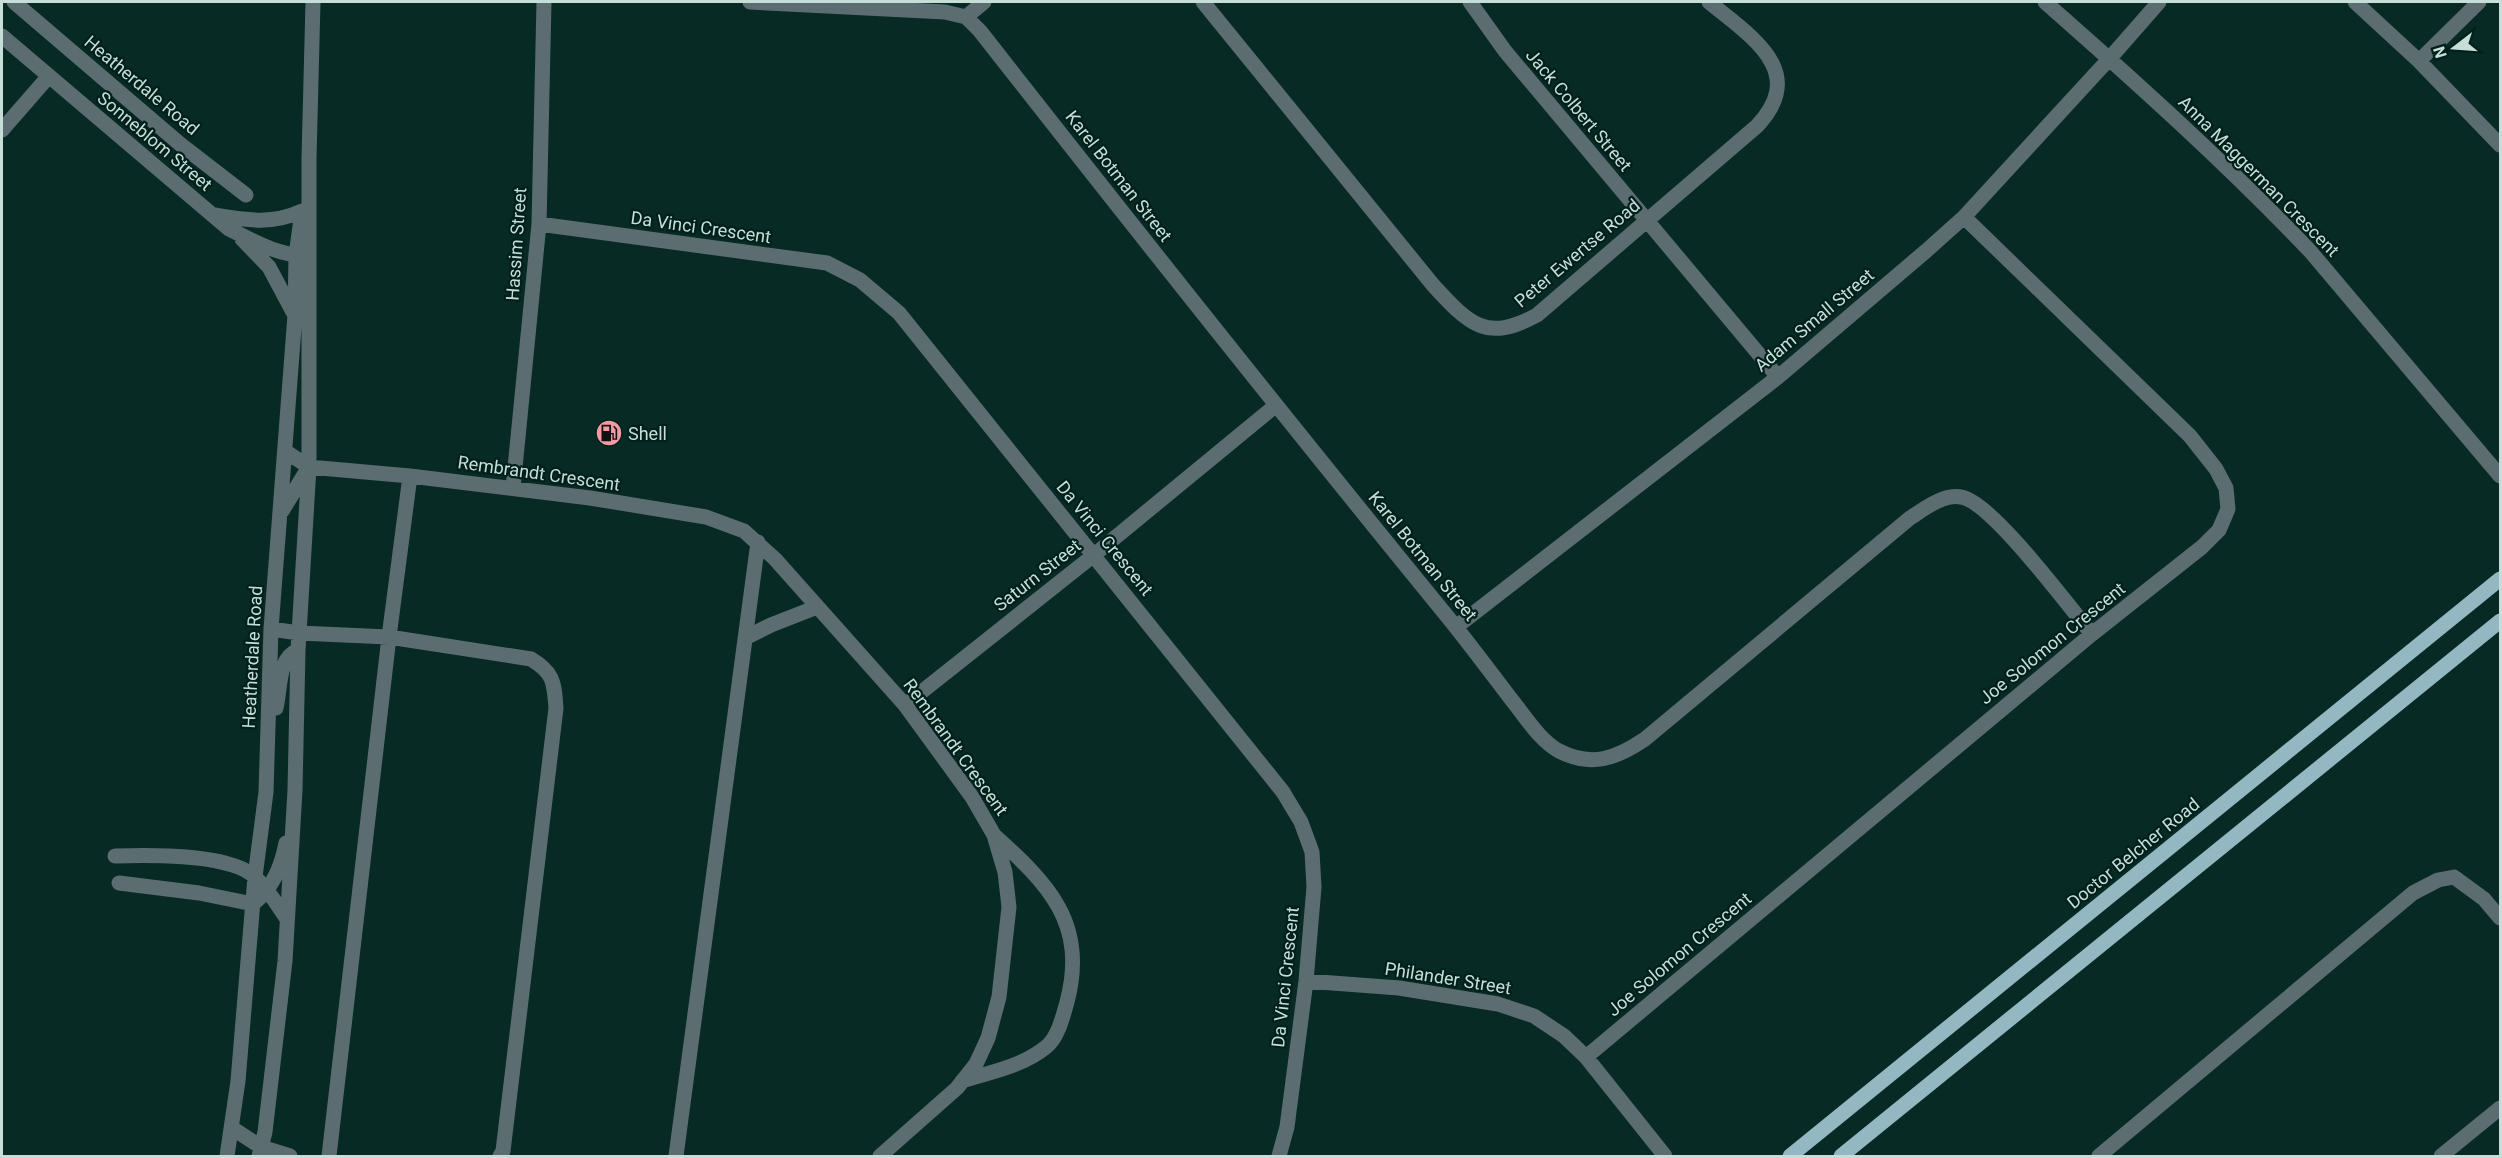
<svg xmlns="http://www.w3.org/2000/svg" width="2502" height="1158" font-family="Roboto,sans-serif">
<rect width="100%" height="100%" fill="#082a25"/>
<g fill="none" stroke-linecap="round" stroke-linejoin="round">
<path stroke="#5c6d72" stroke-width="15" d="M14,2l166,142 66,51
M750,2l195,10 21,5 14,14c152,194 306,388 462,579 24,29 46,59 69,89 14,17 29,42 48,52 33,17 58,7 86,-12l265,-221c14,-9 33,-24 51,-21 30,4 108,110 131,137
M1203,2l230,283c36,39 53,58 104,30l220,-189c52,-55 -7,-90 -48,-124
M1470,2l35,49 273,326
M2045,2c91,80 181,161 265,249l190,225
M2355,2l64,59 81,84
M966,17l18,-15
M2,36l227,193c23,11 49,27 75,26
M2419,61l60,-59
M2,130l47,-54
M215,215c31,5 57,10 87,-4
M539,224l288,39 33,17 39,33 384,479 18,30 11,30 2,35 -8,94 -19,146 -8,29
M242,239l27,28 24,45
M285,451l24,16 101,9 180,22 116,19 38,14 31,28 130,146 67,92 22,38 11,37 4,35 -10,90 -11,41 -12,26 -19,24 -77,68
M513,488l26,-264 5,-222
M282,511l27,-44
M1456,627l322,-250 148,-126 38,-34 146,-159 49,-56
M271,629l28,4 90,4 142,22c23,14 23,23 25,49l-53,443 -3,5
M747,637l24,-12 46,-18
M905,705l189,-150 181,-149
M276,708c5,-19 1,-49 22,-58
M115,856c34,-1 116,-3 141,22 12,11 21,27 31,41
M119,883l80,10 54,11c20,-17 28,-36 33,-61
M1306,981l93,7 99,16 36,12 30,20 22,21 79,99
M1586,1057l506,-423 110,-87 17,-17 9,-21 -2,-21 -10,-19 -26,-33 -226,-219
M962,1081c29,-9 61,-15 84,-34 12,-9 17,-31 21,-45 21,-79 -19,-118 -73,-167
M232,1128l29,19 29,9
M227,1156l11,-75 17,-204 11,-85 5,-163 24,-314 1,-60 6,-43
M259,1156l6,-24 20,-171 10,-171 3,-140 11,-183v-309l4,-156
M329,1156l60,-519 21,-161
M676,1156l82,-614
M2099,1156l314,-263 25,-13 16,-3 30,22 16,19
M2441,1156l59,-48"/>
<path stroke="#93b8c1" stroke-width="15" d="M1790,1156l710,-577
M1841,1156l659,-535"/>
</g>
<defs>
<symbol id="fuel-disc" viewBox="-11 -11 22 22"><circle r="9.5" fill="#f49aa2" stroke="#00201b"/><path d="M-5.5-6h7V0h2V4h1.3V-2.5L3-4.5l.8-.8L6-3V5H2.5V1h-1V6h-7ZM-4.2-4.7v3.2H.2V-4.7Z" fill="#111"/></symbol>
</defs>
<g fill-rule="evenodd">
<use href="#fuel-disc" x="594" y="418" width="30" height="30"/>
</g>
<g text-anchor="middle" dominant-baseline="central" stroke-width="4.5" stroke-linejoin="round" paint-order="stroke">
<g font-size="18" fill="#c6ddd8" stroke="#00201b">
<text transform="translate(142 85) rotate(40)">Heatherdale Road</text>
<text transform="translate(1579 110) rotate(50)">Jack Colbert Street</text>
<text transform="translate(155 141) rotate(40)">Sonneblom Street</text>
<text transform="translate(1119 176) rotate(52)">Karel Botman Street</text>
<text transform="translate(2259 176) rotate(45)">Anna Maggerman Crescent</text>
<text transform="translate(701 227) rotate(8)">Da Vinci Crescent</text>
<text transform="translate(516 244) rotate(-86)">Hassim Street</text>
<text transform="translate(1577 253) rotate(-40)">Peter Ewertse Road</text>
<text transform="translate(1814 320) rotate(-40)">Adam Small Street</text>
<text transform="translate(539 473) rotate(8)">Rembrandt Crescent</text>
<text transform="translate(1105 538) rotate(51)">Da Vinci Crescent</text>
<text transform="translate(1423 556) rotate(51)">Karel Botman Street</text>
<text transform="translate(1037 575) rotate(-38)">Saturn Street</text>
<text transform="translate(2052 643) rotate(-39)">Joe Solomon Crescent</text>
<text transform="translate(252 657) rotate(-87)">Heatherdale Road</text>
<text transform="translate(956 747) rotate(54)">Rembrandt Crescent</text>
<text transform="translate(2133 853) rotate(-39)">Doctor Belcher Road</text>
<text transform="translate(1679 954) rotate(-40)">Joe Solomon Crescent</text>
<text transform="translate(1285 977) rotate(-84)">Da Vinci Crescent</text>
<text transform="translate(1448 978) rotate(9)">Philander Street</text>
</g>
<g font-size="18" fill="#c6ddd8" stroke="#00201b" text-anchor="start">
<text x="628" y="433">Shell</text>
</g>
</g>
<rect width="2502" height="1158" fill="none" stroke="#c6ddd8" stroke-width="6"/>
<g transform="translate(2454 48) rotate(253)" stroke="#00201b" stroke-width="4.5" paint-order="stroke">
<path d="M0-4.5L10 22L0 15L-10 22Z" fill="#c6ddd8"/>
<text y="-9" font-size="16" font-weight="bold" text-anchor="middle" fill="#c6ddd8">N</text>
</g>
</svg>
